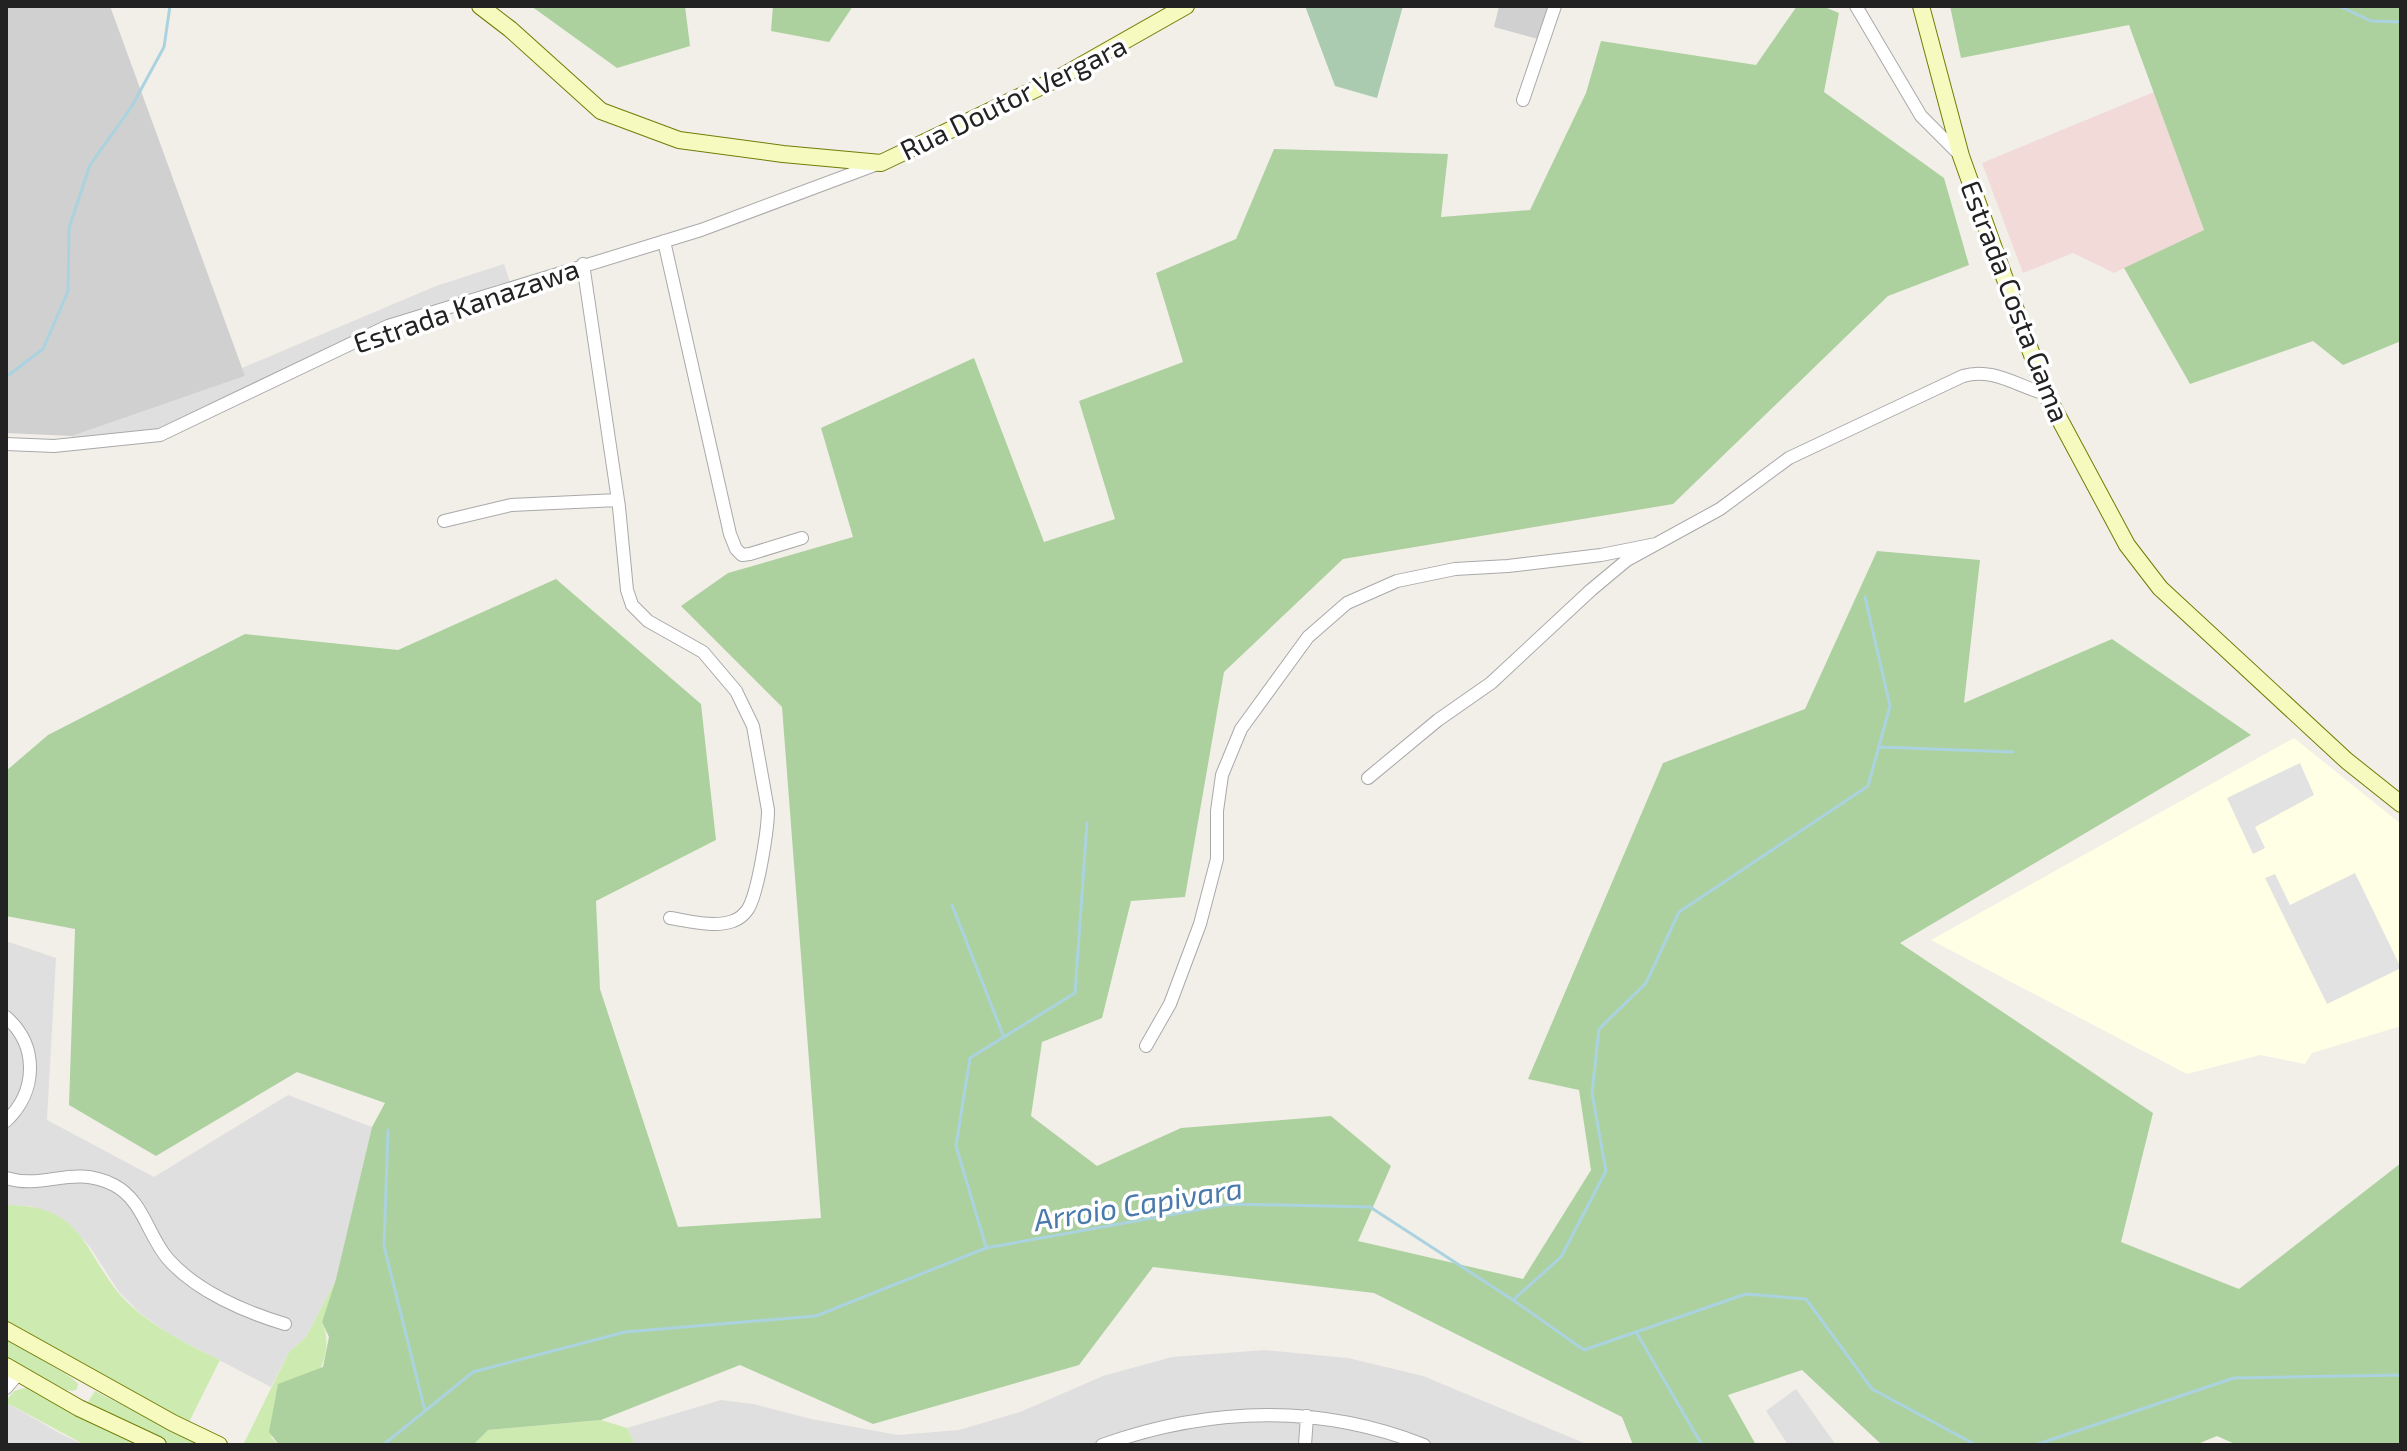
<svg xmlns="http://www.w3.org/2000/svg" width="2407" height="1451" font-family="'Exo 2',sans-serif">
<rect width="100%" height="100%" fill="#f2efe9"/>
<path fill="#e0dfdf" d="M504,264l6,18 -122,39 -228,112 -87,12 -1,-9 173,-60 -3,-8 194,-82z
M6,941l50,17 -9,162 107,57 134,-82 84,32 -36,153 -30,57 -17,15 -18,35 -102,-53 -29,-21 -21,-21 -29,-45 -19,-21 -41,-20 -24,-1z
M1265,1350l83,8 75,18 166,69h-954l-8,-17 94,-28 32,4 58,15 87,16 61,-5 61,-18 83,-36 69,-19z
M1796,1389l40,56h-48l-22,-34z
M9,1404l52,30 24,11h-79v-37z"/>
<path fill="#f2dad9" d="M2154,92l50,138 -90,43 -41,-20 -50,20 -41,-110z"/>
<path fill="#ffffe5" d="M2294,738l107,86v202l-89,27 -7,11 -45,-9 -73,19 -256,-134z"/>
<path fill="#d0d0d0" d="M6,6h104l135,370 -173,60 -66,-3z
M1499,6h51l-12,33 -44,-12z"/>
<path fill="#cdebb0" d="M6,1205c84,-1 78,57 124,100 27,24 58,40 90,55l-31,62 -183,-101z
M336,1280l-14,42c19,42 -27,83 -51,115l8,8h-36l46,-93 17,-15z
M6,1338l66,40 6,6 -1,5 -4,2 -7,-1 -60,-33z
M28,1387l115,58h-58l-76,-41 -3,4v-7l8,-10z
M95,1391l105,54h-30l-82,-43z
M601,1420l26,8 8,17h-162l14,-15z"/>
<path fill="#add19e" d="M531,6h154l5,40 -73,22z
M773,6h80l-24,36 -58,-11z
M1797,6h25l17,7 -15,79 120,86 25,87 -81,31 -215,208 -330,55 -119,113 -39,225 -54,4 -29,117 -60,24 -11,74 66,50 84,-38 150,-12 60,50 -33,75 165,38 68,-109 -12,-80 -51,-11 135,-316 142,-54 72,-158 103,9 -16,143 148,-64 139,96 -351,208 253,170 -32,129 118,47 162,-126v282h-164l-20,-9 -22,9h-313l-80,-75 -74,25 28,50h-123l-11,-28 -248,-124 -221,-26 -74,98 -206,59 -133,-59 -139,55 -113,10 -15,15h-194l-10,-13 9,-48 45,-17 6,-30 -7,-15 14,-43 36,-152 13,-24 -88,-31 -141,84 -87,-51 6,-176 -69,-13v-145l42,-36 197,-101 153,16 158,-71 145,125 15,136 -120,61 4,88 78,238 143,-9 -39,-511 -101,-101 47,-33 125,-36 -32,-109 153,-70 70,184 71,-23 -36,-118 104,-39 -27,-89 80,-34 38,-90 174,5 -7,63 89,-7 56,-117 15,-52 155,24z
M1950,6h451v335l-58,24 -30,-24 -123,43 -66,-116 80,-38 -75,-205 -168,33z"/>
<path fill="#aacbaf" d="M1305,6h98l-26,92 -42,-12z"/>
<path fill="#e2e2e2" d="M2300,763l14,32 -59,32 10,21 -12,6 -26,-56z
M2355,873l46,95 -74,36 -62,-126 10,-4 15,31z"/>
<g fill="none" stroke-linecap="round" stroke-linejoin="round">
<path stroke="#aad3df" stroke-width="3" d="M2339,6l32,15 30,1
M6,377l37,-28 25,-58 1,-63 21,-63 42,-59 32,-59 6,-41
M1879,747l134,5
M952,905l51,130
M388,1130l-4,116 41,165
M986,1247l-30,-101 14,-88 105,-65 12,-170
M1513,1300l48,-43 45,-86 -14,-78 7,-64 47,-46 33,-71 189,-126 22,-80 -25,-109
M1636,1332l66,113
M383,1445l90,-73 152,-40 191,-16 170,-68 244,-44 140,3 143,93 71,50 162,-56 60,5 66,90 104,56
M2035,1445l199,-67 167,-3"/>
<defs>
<path id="minor" d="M1856,6l65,110 40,40
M1523,100l32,-94
M664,241l66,293 6,15 6,6 8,-1 52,-16
M583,264l36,243 8,83 5,15 16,16 55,31 33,39 17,35 15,84c0,19 -10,83 -20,99 -4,6 -9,10 -15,12 -19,7 -43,0 -63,-3
M6,444l48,2 106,-11 228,-109 313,-96 174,-65
M444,521l67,-16 107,-5
M1368,778l70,-58 53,-37 100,-93 36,-30 93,-51 69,-51 174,-82c29,-9 54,10 83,18
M6,1017c33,29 31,75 0,104
M1146,1046l24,-42 30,-80 17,-65v-48l5,-36 19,-46 67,-92 39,-34 50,-22 58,-12 53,-3 93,-11 55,-11
M6,1178c40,12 66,-14 108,7 29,15 34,51 54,74 28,32 77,53 117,65
M6,1388l13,-15
M1102,1445c108,-38 215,-42 322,0
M1305,1445l2,-29"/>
<path id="secondary" d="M480,6l30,23 91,82 78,29 104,14 98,9 178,-85 127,-72
M1921,6l40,150 85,238 81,151 33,43 187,173 54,43
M6,1330l167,93 46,22
M6,1366l73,42 79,37"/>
</defs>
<use href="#minor" stroke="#a9a9a9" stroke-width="14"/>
<use href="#secondary" stroke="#707d05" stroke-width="18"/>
<use href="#minor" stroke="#fff" stroke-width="12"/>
<use href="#secondary" stroke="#f7fabf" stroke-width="16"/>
</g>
<g text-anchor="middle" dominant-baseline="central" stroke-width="7" stroke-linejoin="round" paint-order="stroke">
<g font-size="28" fill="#222" stroke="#fff">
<text transform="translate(1013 97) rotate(-26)">Rua Doutor Vergara</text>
<text transform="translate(2016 301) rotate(69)">Estrada Costa Gama</text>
<text transform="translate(466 305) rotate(-19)">Estrada Kanazawa</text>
</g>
<g font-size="30" font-style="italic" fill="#4a7aab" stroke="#fff">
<text transform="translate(1138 1203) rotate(-9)">Arroio Capivara</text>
</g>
</g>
<rect width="2407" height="1451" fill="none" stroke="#222222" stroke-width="16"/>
</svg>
